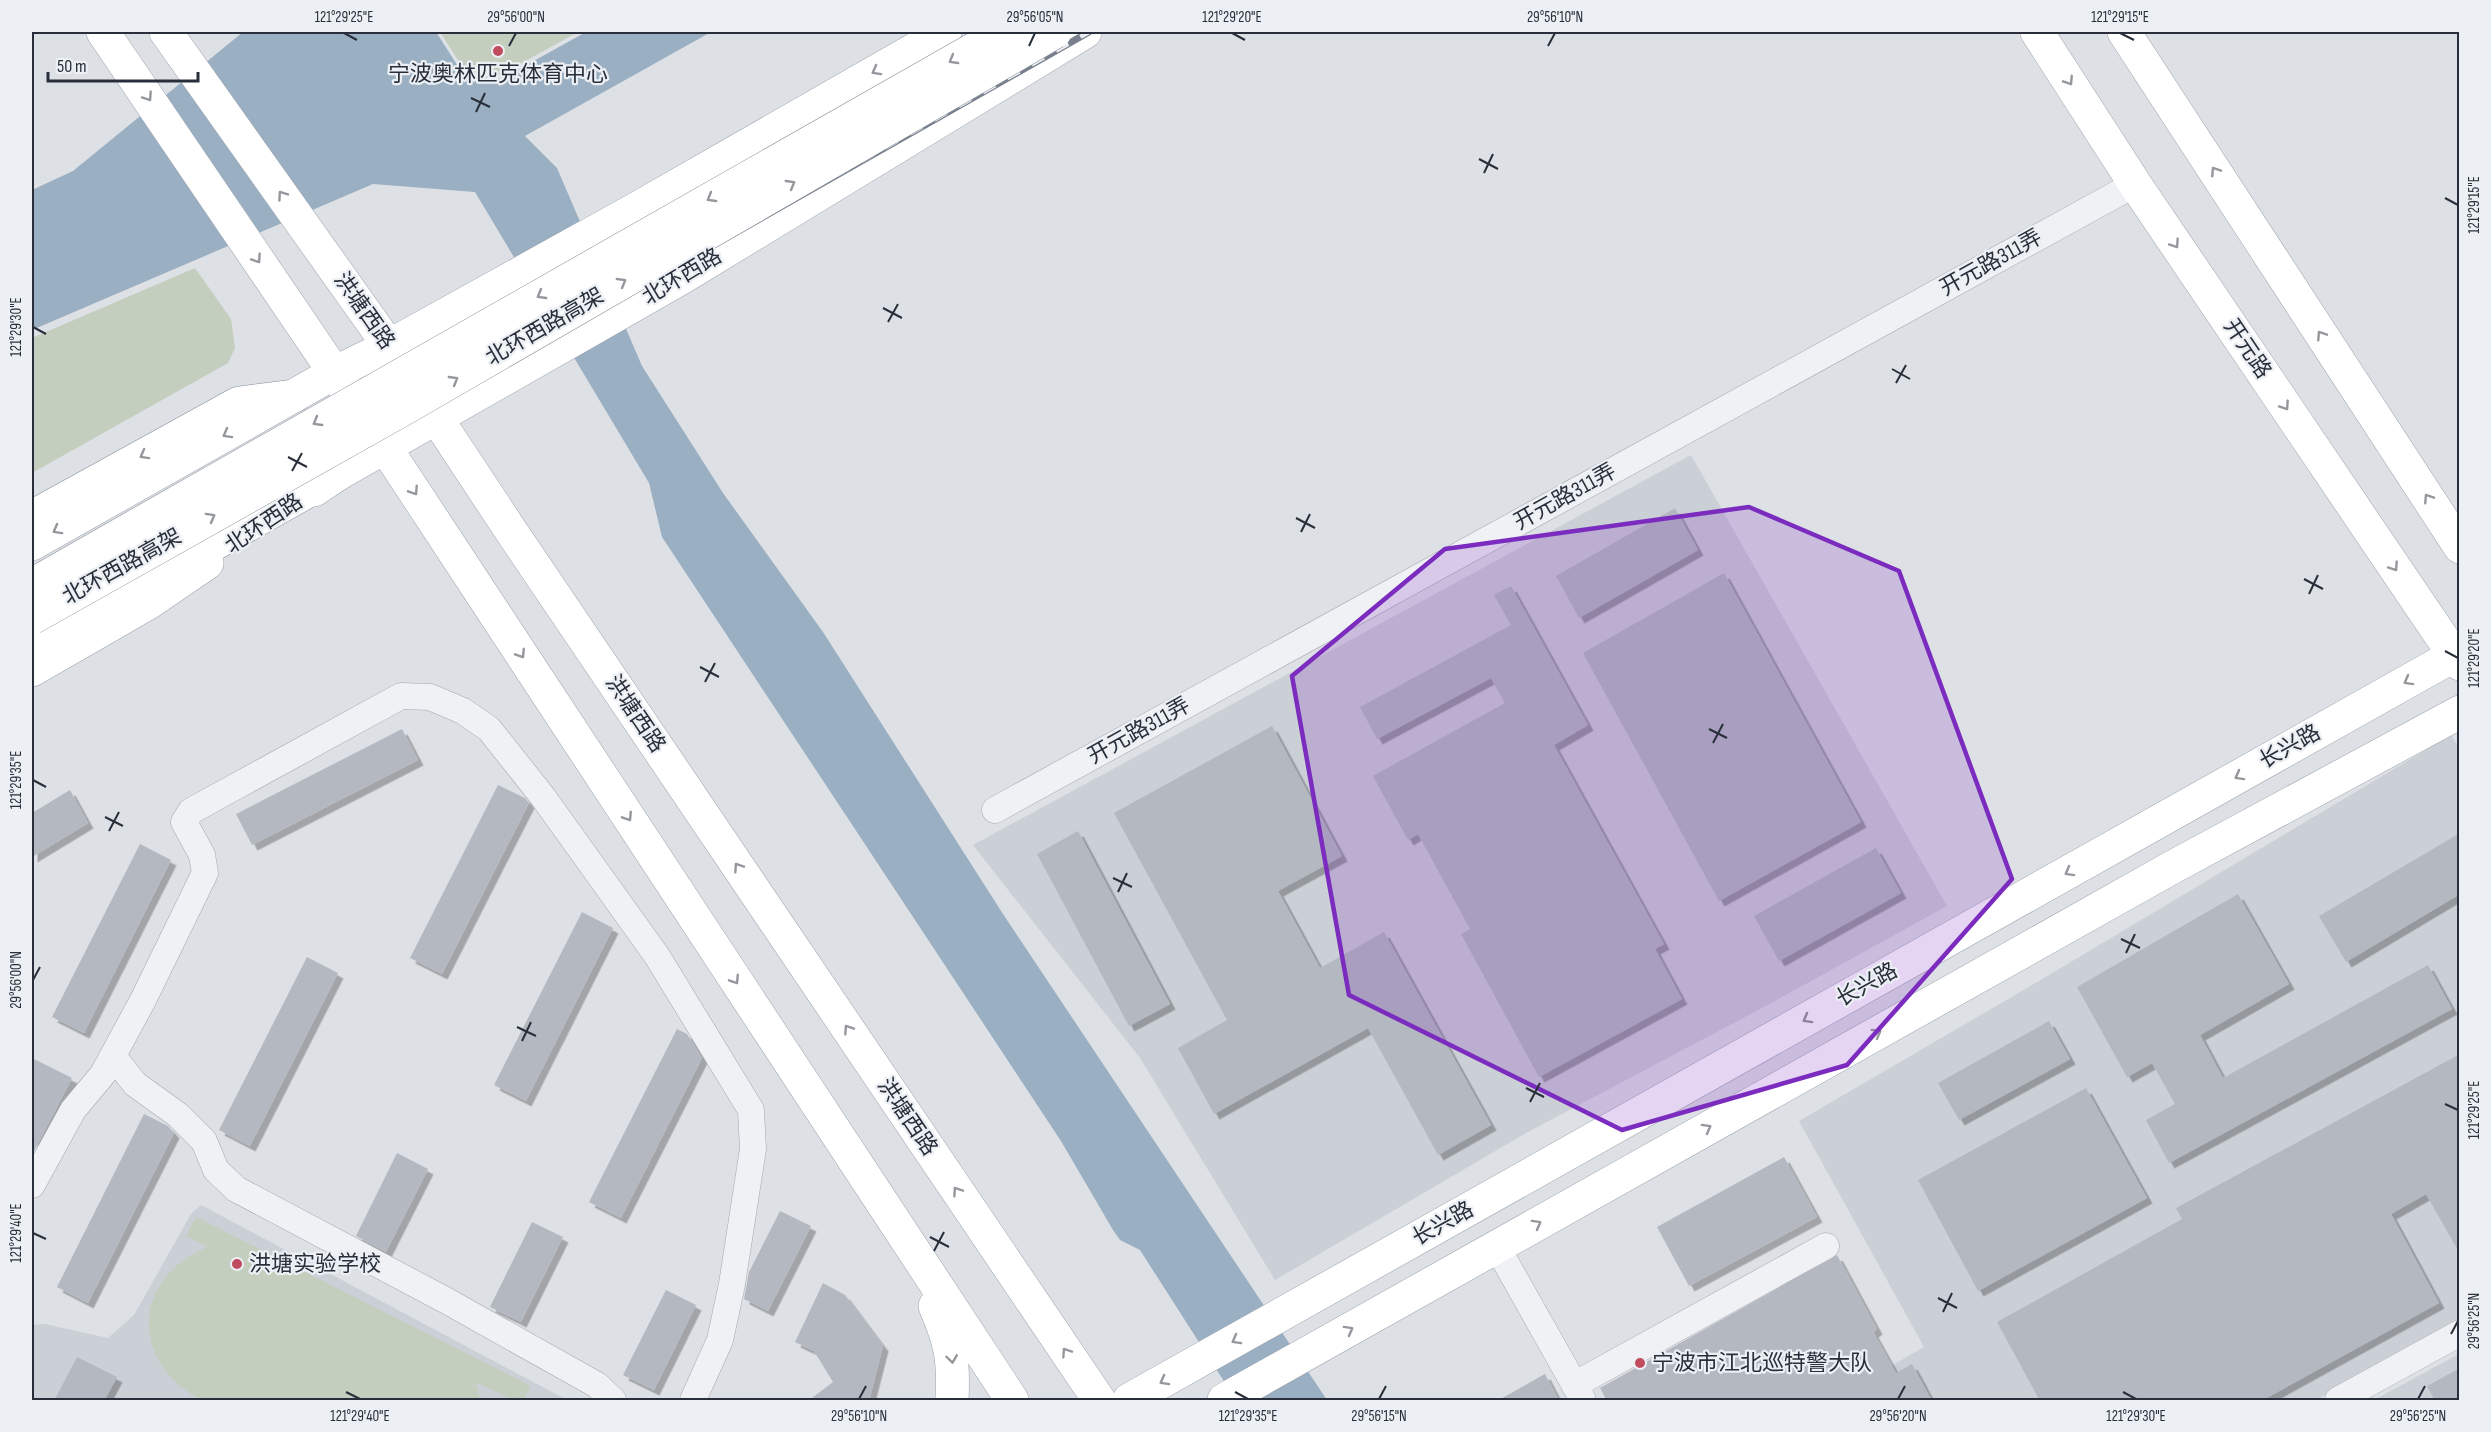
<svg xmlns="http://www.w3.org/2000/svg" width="2491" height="1432" font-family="'Sofia Sans Condensed','Noto Sans SC',sans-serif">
<defs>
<filter id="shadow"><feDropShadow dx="5.5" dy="5.5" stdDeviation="0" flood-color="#0004"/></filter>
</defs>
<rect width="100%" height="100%" fill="#dde0e5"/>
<path fill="#cbcfd6" d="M1691,455l256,451 -183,101 -238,126 -251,147 -135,-222 -167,-213z
M2451,735l8,13v573l-143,79h-483l91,-53 -125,-226 240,-140z
M201,1205l366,195h-535v-75l13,-1 63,14 26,-23 57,-101z
M2459,1354v46h-85z"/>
<path fill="#c3cebe" d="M440,32h138l-80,44 -33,-5z
M195,268l36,51 4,29 -7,15 -196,110v-135z
M196,1217l335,169 -8,14h-10l-38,-18 6,18h-279c-73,-37 -71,-122 6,-153l-22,-11z"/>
<path fill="#9aafc2" d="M243,32h193l27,42 38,5 85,-47h125l-186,104 32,32 85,198 81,127 100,139 180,282 324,486h-91l-96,-150 -20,-10 -7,-10 -52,-89 -399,-604 -13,-54 -174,-291 -102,-8 -341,146v-140l41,-19z"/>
<path fill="#b4b9c1" filter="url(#shadow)" d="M1675,508l23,42 -119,68 -23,-42z
M1724,573l137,249 -142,79 -136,-248z
M1511,586l77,139 -34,20 110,199 -9,5 27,50 -143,78 -78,-143 9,-5 -52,-95 -10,6 -35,-64 132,-73 -14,-25 -114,61 -17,-32 151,-82 -17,-30z
M1272,726l70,130 -64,35 42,77 64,-36 107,193 -53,30 -70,-127 -154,86 -36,-66 49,-28 -113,-207z
M402,729l16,31 -166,85 -16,-31z
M498,785l27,13 4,5 -87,171 -32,-16z
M70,790l18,33 -56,34v-44z
M1078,831l92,173 -41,22 -92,-172z
M2460,833v61l-114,68 -27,-46z
M140,844l31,16 -87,173 -32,-16z
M1876,848l25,45 -122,68 -25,-45z
M2238,894l51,90 -89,51 23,43 205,-113 24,44 -283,154 -23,-43 29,-16 -23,-41 -25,14 -50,-90z
M582,912l31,16 -87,173 -32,-16z
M307,957l31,16 -88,173 -31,-16z
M2049,1021l21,38 -111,61 -21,-37z
M677,1029l10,5 15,24 -81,160 -32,-16z
M2460,1054v200l-34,-60 -35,20 48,89 -178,98h-221l-43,-79 185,-103 -6,-11z
M32,1058l40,20 -40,77z
M2086,1088l61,110 -169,93 -60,-111z
M144,1114l24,12 6,7 -86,170 -31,-16z
M397,1153l31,16 -42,83 -30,-16z
M1784,1157l33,60 -128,69 -32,-59z
M780,1211l31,15 -43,85 -24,-12 5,-27z
M532,1222l31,15 -42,85 -31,-15z
M1837,1255l40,74 -4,3 23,41 16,-9 20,37h-325l-7,-13z
M823,1283l22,12 38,51 -14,55h-61l25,-19 -19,-31 -19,-9z
M666,1290l30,15 -42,85 -31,-15z
M77,1357l40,20 -13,24h-50z
M2460,1368v33h-25l-8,-15z
M1545,1374l14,27h-62z"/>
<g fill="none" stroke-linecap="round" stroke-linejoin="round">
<defs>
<path id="minor" d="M995,810l1140,-626
M113,1056l22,28 43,31 26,26 12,29 20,19 211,112 150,84 16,15
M32,1185l41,-75 30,-36 40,-74 62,-127 -3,-18 -18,-33 7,-11 210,-115 29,1 33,14 26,18 54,68 114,159 94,154 2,39 -21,135 -12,56 -27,60
M1497,1247l85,151
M1574,1385l252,-139
M2338,1400l122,-67"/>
<path id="major" d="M103,32l282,415 627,953
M166,32l223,314 118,179 592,875
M2037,32l98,152 325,480
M2124,32l336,515
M314,490l24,-16 345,-197 402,-245
M32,544l302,-171 55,-27 247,-137 309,-177
M32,670l118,-68 57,-39
M935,1306c16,37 19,54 17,94
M1129,1400l1331,-748
M1224,1400l947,-532 289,-156"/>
<path id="highway" d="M32,517l207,-114 55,-7
M32,647l306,-173"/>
</defs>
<use href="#minor" stroke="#a3a7ae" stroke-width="27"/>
<use href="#major" stroke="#9da5b0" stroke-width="34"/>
<use href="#highway" stroke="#858e9a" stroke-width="34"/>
<use href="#minor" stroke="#eff1f4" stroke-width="26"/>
<use href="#major" stroke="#fff" stroke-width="33"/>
<use href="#highway" stroke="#fff" stroke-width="33"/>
<defs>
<path id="rail" d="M32,599l1001,-567
M32,629l456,-256 601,-341"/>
</defs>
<use href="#rail" stroke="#78808d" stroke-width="7"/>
<use href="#rail" stroke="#eceff3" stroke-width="4.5" stroke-dasharray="14" stroke-linecap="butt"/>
<defs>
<path id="highway-bridge" d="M32,585l972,-553
M32,618l375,-211 648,-375"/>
</defs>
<use href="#highway-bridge" stroke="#858e9a" stroke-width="34" stroke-linecap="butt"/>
<use href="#highway-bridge" stroke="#fff" stroke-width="33"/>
</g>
<defs><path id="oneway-chevron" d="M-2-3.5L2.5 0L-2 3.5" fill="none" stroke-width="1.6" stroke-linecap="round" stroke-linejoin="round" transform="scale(1.5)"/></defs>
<g stroke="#94979c">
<use href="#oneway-chevron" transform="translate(953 60) rotate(150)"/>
<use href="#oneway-chevron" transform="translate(876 71) rotate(151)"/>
<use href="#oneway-chevron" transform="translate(2069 81) rotate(57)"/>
<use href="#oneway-chevron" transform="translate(148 97) rotate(56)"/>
<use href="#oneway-chevron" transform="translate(2215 171) rotate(-123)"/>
<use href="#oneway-chevron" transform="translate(791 184) rotate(-30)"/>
<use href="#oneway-chevron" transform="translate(282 195) rotate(-125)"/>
<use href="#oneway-chevron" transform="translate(711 198) rotate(150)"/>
<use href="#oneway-chevron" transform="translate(2175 244) rotate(56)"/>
<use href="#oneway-chevron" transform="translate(257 259) rotate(56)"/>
<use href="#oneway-chevron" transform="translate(622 282) rotate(-30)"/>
<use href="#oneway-chevron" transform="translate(541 295) rotate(150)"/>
<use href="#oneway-chevron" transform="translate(2321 335) rotate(-123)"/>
<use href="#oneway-chevron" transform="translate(454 380) rotate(-30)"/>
<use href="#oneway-chevron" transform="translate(2285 406) rotate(56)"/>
<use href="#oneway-chevron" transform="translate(317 422) rotate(150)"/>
<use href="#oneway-chevron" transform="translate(227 434) rotate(151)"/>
<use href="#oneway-chevron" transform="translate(144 455) rotate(151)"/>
<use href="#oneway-chevron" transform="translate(414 491) rotate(57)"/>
<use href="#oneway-chevron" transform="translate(2428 498) rotate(-123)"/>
<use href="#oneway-chevron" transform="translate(211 517) rotate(-29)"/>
<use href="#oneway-chevron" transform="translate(57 530) rotate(151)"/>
<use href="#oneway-chevron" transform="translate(2394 567) rotate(56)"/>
<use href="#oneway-chevron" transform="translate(521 654) rotate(57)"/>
<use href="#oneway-chevron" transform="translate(2408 681) rotate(151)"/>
<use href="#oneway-chevron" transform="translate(2239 776) rotate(151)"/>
<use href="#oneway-chevron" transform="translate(628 817) rotate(57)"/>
<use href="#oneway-chevron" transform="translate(738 867) rotate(-124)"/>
<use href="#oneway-chevron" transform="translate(2069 872) rotate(151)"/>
<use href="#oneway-chevron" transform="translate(735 980) rotate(57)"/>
<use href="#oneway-chevron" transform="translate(1807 1019) rotate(151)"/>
<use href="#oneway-chevron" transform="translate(848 1029) rotate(-124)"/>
<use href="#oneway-chevron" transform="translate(1877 1033) rotate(-29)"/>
<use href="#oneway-chevron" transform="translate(1707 1128) rotate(-29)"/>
<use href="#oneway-chevron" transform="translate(957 1191) rotate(-124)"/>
<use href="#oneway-chevron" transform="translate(1537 1224) rotate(-29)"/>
<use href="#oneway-chevron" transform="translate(1349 1330) rotate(-29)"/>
<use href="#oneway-chevron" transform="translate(1236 1340) rotate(151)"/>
<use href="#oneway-chevron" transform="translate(1066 1352) rotate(-124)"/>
<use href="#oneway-chevron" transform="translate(952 1359) rotate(82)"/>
<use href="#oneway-chevron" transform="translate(1164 1381) rotate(151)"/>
</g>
<path fill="#7b2cbf" fill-opacity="0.2" stroke="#7b2cbf" stroke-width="4.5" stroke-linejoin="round" d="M1749,507l150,64 113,308 -165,186 -225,65 -273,-135 -57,-319 153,-127z"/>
<path fill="none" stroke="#282f3a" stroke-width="2" d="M344,33l13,7M1232,33l13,7M2120,33l14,7M509,46l7,-13M1029,46l6,-13M1548,46l7,-13M471,98l19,9M476,112l9,-19M1479,159l19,10M1484,173l9,-19M2445,198l13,7M883,308l19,10M888,322l10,-18M33,327l13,7M1892,369l18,10M1896,383l10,-18M288,457l19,10M292,471l10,-18M1296,518l19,10M1301,532l9,-18M2304,579l19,10M2309,594l9,-19M2445,651l13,7M700,667l19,10M705,682l10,-19M1709,729l18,9M1713,743l10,-19M33,780l13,7M105,817l18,9M109,831l10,-19M1113,878l19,9M1118,892l9,-19M2121,939l19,9M2126,953l9,-19M33,980l7,-13M517,1027l19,9M522,1041l9,-19M1526,1088l18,9M1530,1102l10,-19M2445,1104l13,6M33,1233l13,6M930,1237l19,10M934,1251l10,-19M1938,1298l19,10M1943,1312l9,-19M2451,1334l7,-13M346,1392l14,7M1235,1392l13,7M2123,1392l13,7M859,1399l7,-13M1379,1399l7,-13M1898,1399l7,-13M2418,1399l7,-13"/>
<g fill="#c14b5f" stroke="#eceff3" stroke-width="2">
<circle cx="498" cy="51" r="6"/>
<circle cx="237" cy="1264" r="6"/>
<circle cx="1640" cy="1363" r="6"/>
</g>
<g text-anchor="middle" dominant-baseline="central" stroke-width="4.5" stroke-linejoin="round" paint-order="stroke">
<g font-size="22" fill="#282f3a" stroke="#eceff3" text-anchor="start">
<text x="498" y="74" text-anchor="middle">宁波奥林匹克体育中心</text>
<text x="249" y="1264">洪塘实验学校</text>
<text x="1652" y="1363">宁波市江北巡特警大队</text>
</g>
<g font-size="22" fill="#282f3a" stroke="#eceff3">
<text transform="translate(1991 263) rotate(-29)">开元路311弄</text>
<text transform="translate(682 277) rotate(-31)">北环西路</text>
<text transform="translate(364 311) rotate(55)">洪塘西路</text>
<text transform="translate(545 327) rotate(-30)">北环西路高架</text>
<text transform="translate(2247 349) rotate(56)">开元路</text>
<text transform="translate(1565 497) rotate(-29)">开元路311弄</text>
<text transform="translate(264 524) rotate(-34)">北环西路</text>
<text transform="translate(122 567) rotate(-29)">北环西路高架</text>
<text transform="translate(635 714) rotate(56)">洪塘西路</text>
<text transform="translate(1139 731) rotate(-29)">开元路311弄</text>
<text transform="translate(2290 747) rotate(-29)">长兴路</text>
<text transform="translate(1867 985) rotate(-29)">长兴路</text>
<text transform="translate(907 1117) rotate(56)">洪塘西路</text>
<text transform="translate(1443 1224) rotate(-29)">长兴路</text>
</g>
</g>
<rect width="2491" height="1432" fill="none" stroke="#eceff3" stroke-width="66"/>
<path d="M48 72v9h150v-9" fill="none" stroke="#282f3a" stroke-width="3"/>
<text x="57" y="72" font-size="18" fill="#282f3a" stroke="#eceff3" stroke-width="4.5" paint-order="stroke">50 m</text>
<rect x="33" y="33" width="2425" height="1366" fill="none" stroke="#282f3a" stroke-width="2"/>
<g font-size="15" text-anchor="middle" fill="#282f3a">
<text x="344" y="22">121°29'25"E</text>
<text x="516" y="22">29°56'00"N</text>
<text x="1035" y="22">29°56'05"N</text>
<text x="1232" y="22">121°29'20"E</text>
<text x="1555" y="22">29°56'10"N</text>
<text x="2120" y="22">121°29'15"E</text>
<text transform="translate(2474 205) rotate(-90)" y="5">121°29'15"E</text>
<text transform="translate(16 327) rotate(-90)" y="5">121°29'30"E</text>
<text transform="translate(2474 658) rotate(-90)" y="5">121°29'20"E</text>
<text transform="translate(16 780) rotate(-90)" y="5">121°29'35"E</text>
<text transform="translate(16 980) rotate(-90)" y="5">29°56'00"N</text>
<text transform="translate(2474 1110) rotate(-90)" y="5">121°29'25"E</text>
<text transform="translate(16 1233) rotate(-90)" y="5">121°29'40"E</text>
<text transform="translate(2474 1321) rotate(-90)" y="5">29°56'25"N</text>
<text x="360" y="1421">121°29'40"E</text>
<text x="859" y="1421">29°56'10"N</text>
<text x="1248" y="1421">121°29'35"E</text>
<text x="1379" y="1421">29°56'15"N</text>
<text x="1898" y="1421">29°56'20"N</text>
<text x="2136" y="1421">121°29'30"E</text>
<text x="2418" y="1421">29°56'25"N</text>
</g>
</svg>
